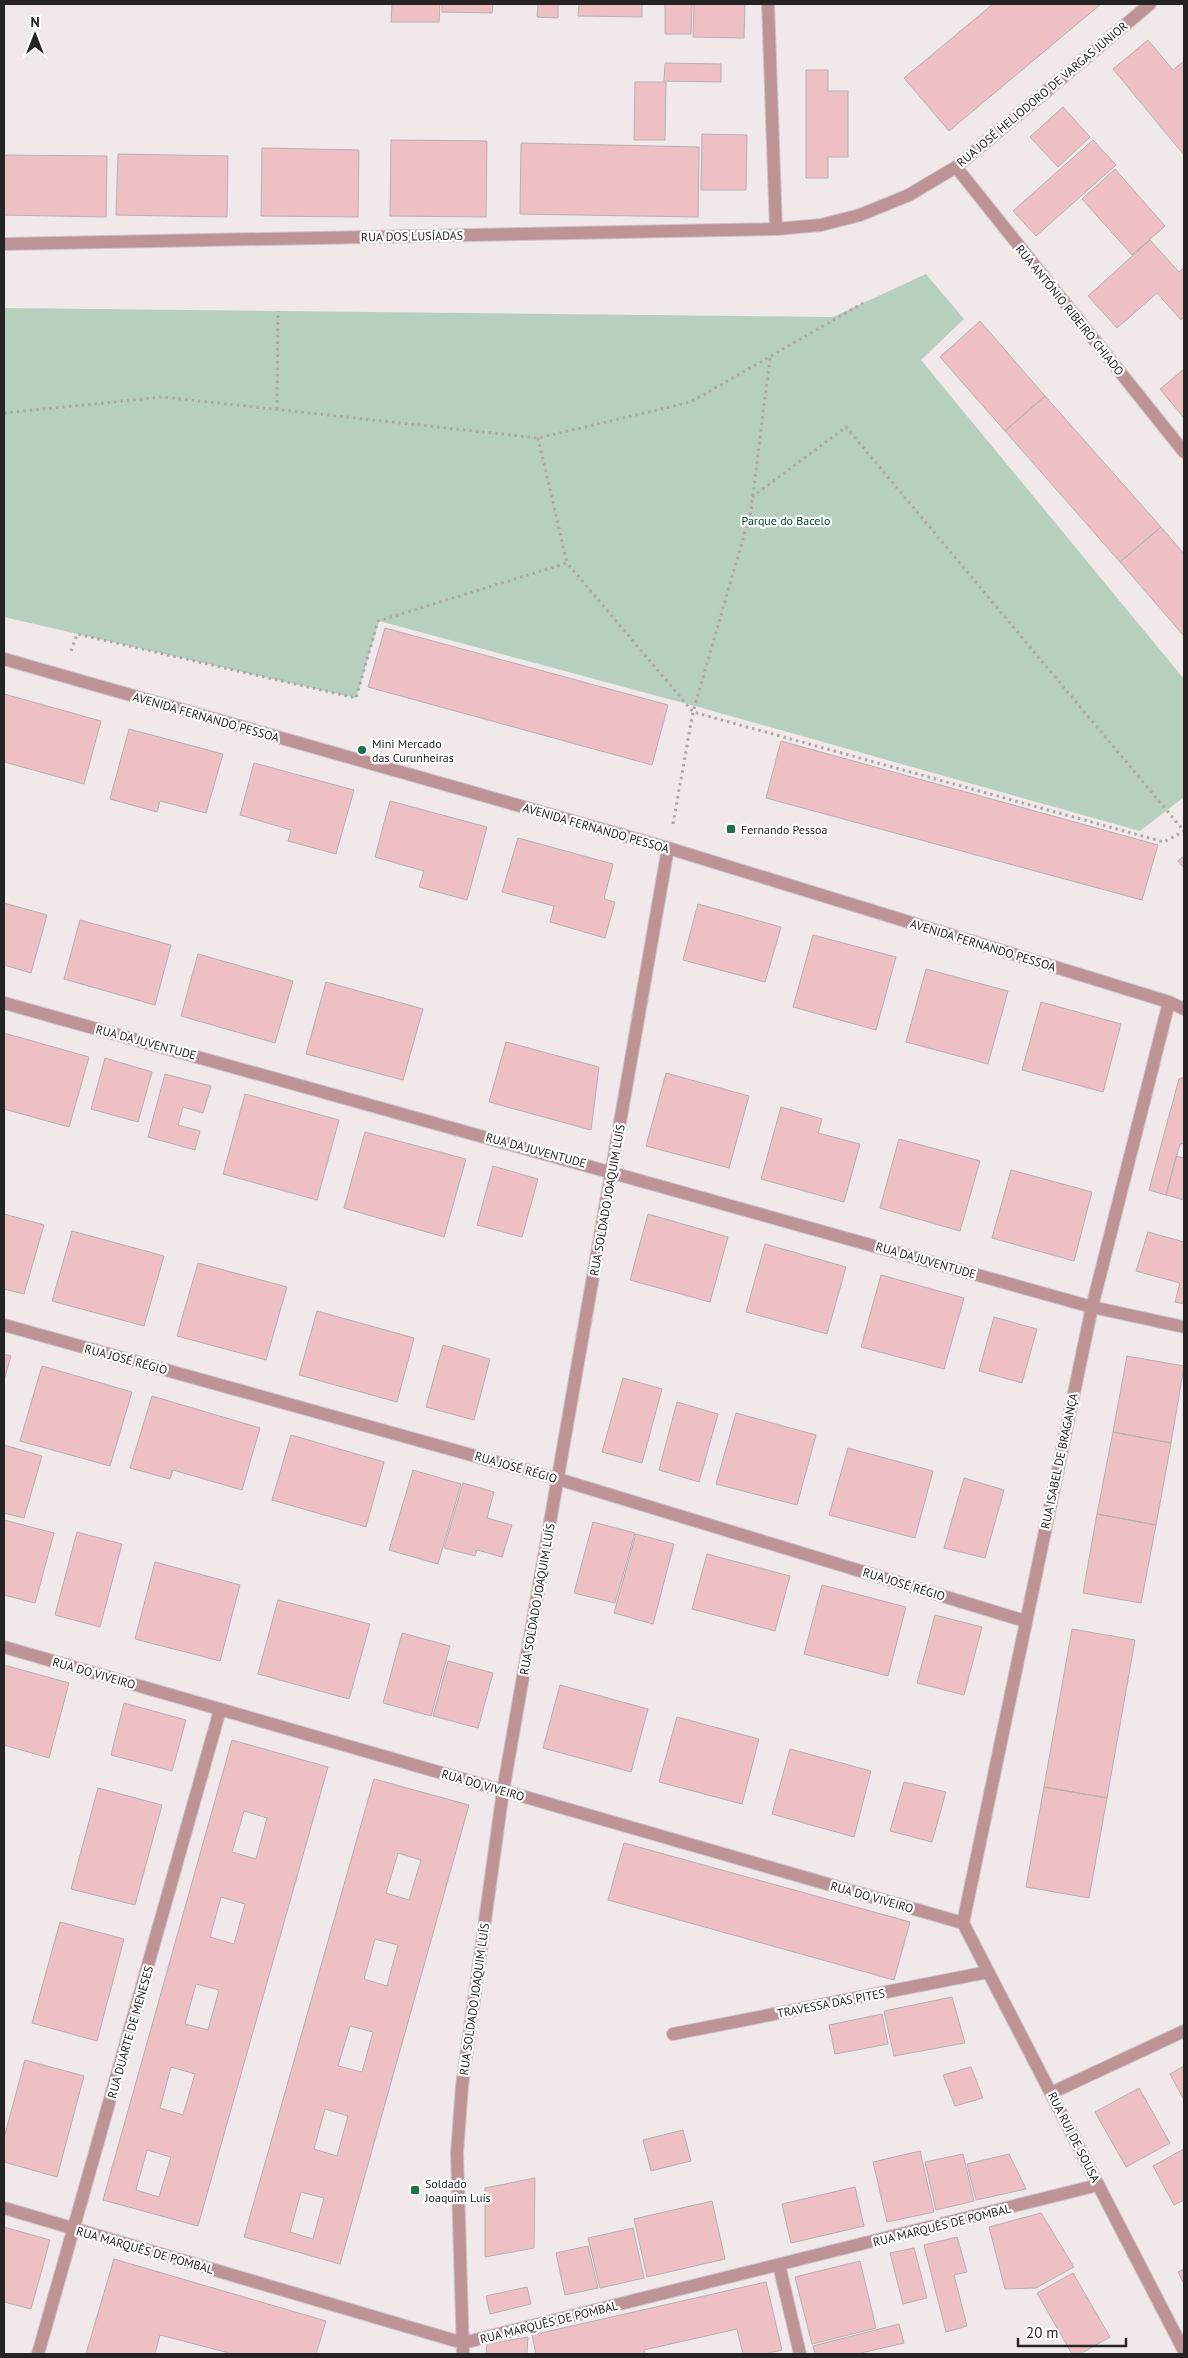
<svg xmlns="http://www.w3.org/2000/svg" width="1188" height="2358" font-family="'PT Sans',sans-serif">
<rect width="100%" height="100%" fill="#f1e8e9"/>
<path fill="#b7cfbe" d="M926,274l38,45 -43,41 263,319v118l-44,34 -438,-123 -323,-87 -23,77 -352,-81v-309l829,9z"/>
<path fill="#eec0c5" stroke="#b7afb0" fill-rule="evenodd" d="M392,4h48l-1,18h-48z
M442,4h51l-1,9 -50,-1z
M538,4h37h-17v14l-21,-1z
M579,4h63v13l-64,-1z
M665,4h27l-1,30h-26z
M694,4h51l-1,34 -51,-1z
M993,4h108l-152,127 -45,-53z
M1148,40l25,30 11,-9v94l-71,-86z
M665,63l56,1v18l-57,-1z
M806,70h22v21h20v66h-20v21h-22z
M635,82h31l-1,58h-31z
M1063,107l27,30 -32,30 -28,-30z
M702,134l45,1 -1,55h-45z
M391,140l96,1 -1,76 -96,-1z
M1093,140l23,25 -80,71 -23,-25z
M521,143l178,4 -1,70 -178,-3z
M262,148l97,2 -1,67 -97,-1z
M118,154l110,2 -1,61 -111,-2z
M4,155l103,1 -1,61 -102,-2z
M1115,169l50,57 -33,29 -50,-56z
M1150,240l29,32 5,-4v49l-3,3 -24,-27 -40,35 -29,-32z
M980,321l65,75 -40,35 -65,-74z
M1184,369v49l-24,-29z
M1045,396l116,131 -41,35 -115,-131z
M1161,527l23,27v82l-64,-74z
M385,628l283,77 -16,60 -284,-78z
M4,694l97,27 -17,63 -80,-22z
M129,729l94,25 -17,59 -46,-12 -3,11 -47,-13z
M781,741l377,104 -16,55 -376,-102z
M254,763l100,27 -18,64 -48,-13 3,-11 -51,-15z
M390,801l97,26 -20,73 -48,-13 5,-16 -49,-14z
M518,838l95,26 -9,35 11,3 -10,36 -55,-16 4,-16 -52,-14z
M1184,856v12l-6,-7z
M4,903l43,12 -16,58 -27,-8z
M698,904l83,23 -16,55 -82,-22z
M80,920l91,25 -16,60 -91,-26z
M813,935l83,22 -20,73 -83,-23z
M198,954l95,27 -18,62 -94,-27z
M926,969l82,22 -20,73 -82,-22z
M326,982l97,27 -20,71 -97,-26z
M1041,1002l80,22 -18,68 -81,-22z
M4,1033l85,24 -20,70 -65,-18z
M506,1042l93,25 -8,63 -102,-28z
M105,1058l47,14 -14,50 -47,-13z
M666,1073l83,23 -20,72 -83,-22z
M165,1074l46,12 -8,27 -20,-6 -5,18 22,6 -5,19 -47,-13z
M1184,1077v66l-4,1 -14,51 -17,-5 30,-111z
M245,1094l94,26 -22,80 -94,-26z
M781,1107l41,12 -4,14 42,11 -16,58 -83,-23z
M365,1132l101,27 -22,78 -100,-29z
M899,1139l81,22 -20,70 -80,-23z
M1176,1156l8,2v42l-18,-5z
M493,1166l45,13 -16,58 -45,-12z
M1011,1170l81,22 -18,69 -82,-23z
M4,1214l40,11 -20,69 -20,-5z
M648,1214l80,23 -18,65 -80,-22z
M72,1231l92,25 -20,70 -92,-25z
M1148,1232l36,10v62l-9,-2 5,-19 -44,-12z
M765,1244l81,23 -19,67 -81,-22z
M198,1263l89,24 -21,73 -89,-24z
M881,1275l83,23 -20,71 -83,-22z
M317,1311l97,27 -17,64 -98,-27z
M994,1317l43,12 -15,54 -43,-12z
M443,1345l47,14 -16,61 -48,-13z
M4,1354l7,2 -7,24z
M1127,1356l57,10 -13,77 -58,-11z
M42,1366l90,26 -22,74 -90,-25z
M623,1378l39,11 -20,74 -40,-11z
M152,1396l108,32 -18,62 -69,-20 -3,9 -40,-11z
M677,1402l41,12 -19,68 -40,-12z
M736,1413l80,22 -19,70 -81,-21z
M1113,1432l58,11 -15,82 -59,-11z
M291,1435l93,27 -18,65 -94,-27z
M4,1445l38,11 -18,62 -20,-5z
M848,1448l85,23 -18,67 -86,-23z
M413,1470l48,14 -23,80 -49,-14z
M964,1478l40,12 -19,68 -41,-10z
M463,1483l31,9 -7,26 25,7 -10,32 -25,-7 -2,6 -31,-8z
M1097,1514l59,11 -15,78 -58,-10z
M4,1520l50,13 -19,70 -31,-8z
M593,1522l42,11 -20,70 -41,-10z
M77,1532l45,12 -22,83 -45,-12z
M636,1534l38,10 -21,80 -39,-11z
M707,1554l83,22 -15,55 -83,-22z
M155,1562l85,23 -20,76 -85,-22z
M822,1585l84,22 -18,69 -84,-22z
M278,1600l92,24 -21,75 -91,-25z
M935,1615l47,12 -18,68 -47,-12z
M1072,1629l63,11 -28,158 -63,-11z
M402,1633l48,13 -19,70 -48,-13z
M448,1661l45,12 -15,55 -45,-12z
M4,1665l65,18 -20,75 -45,-13z
M560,1685l88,24 -17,63 -88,-24z
M124,1703l62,17 -14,51 -61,-16z
M677,1717l82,22 -17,65 -83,-22z
M232,1740l96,27 -130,459 -95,-26zM244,1811l23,7 -11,41 -24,-7zM221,1897l24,7 -11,40 -24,-7zM196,1984l23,6 -11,40 -23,-6zM171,2067l24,7 -12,41 -23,-7zM147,2150l24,7 -12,40 -23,-7z
M790,1749l81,22 -17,66 -82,-23z
M374,1779l95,26 -129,459 -96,-27zM398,1853l23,7 -12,40 -23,-7zM375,1939l23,6 -11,41 -23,-7zM350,2026l23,6 -11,40 -24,-6zM325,2109l23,7 -11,40 -23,-7zM301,2192l23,6 -11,41 -23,-7z
M904,1782l42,10 -14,50 -42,-11z
M1044,1787l63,11 -18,100 -63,-11z
M98,1788l64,17 -27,100 -64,-16z
M624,1843l286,79 -16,58 -286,-80z
M60,1922l64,17 -27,102 -65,-18z
M952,1997l13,46 -71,13 -10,-45z
M882,2014l6,30 -53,10 -6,-29z
M25,2060l59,16 -27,101 -53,-15v-24z
M1184,2066v34l-14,-26z
M971,2067l12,31 -28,8 -12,-31z
M1139,2088l31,55 -44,24 -31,-55z
M683,2130l8,31 -40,10 -8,-31z
M1184,2149v51l-10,5 -21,-39z
M920,2151l14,61 -47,10 -14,-60z
M963,2154l11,47 -38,9 -11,-48z
M1009,2154l17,35 -50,11 -9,-36z
M535,2178l-1,70 -49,9v-69z
M855,2187l9,39 -73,17 -9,-39z
M712,2201l13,58 -78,18 -13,-58z
M1041,2213l33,54 -38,21 -31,1 -16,-62z
M4,2227l46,13 -19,69 -27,-7z
M633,2228l11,50 -44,10 -12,-50z
M957,2237l10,35 -13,3 13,51 -21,6 -22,-87z
M588,2246l10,42 -33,7 -9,-42z
M914,2248l13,50 -24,6 -13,-51z
M114,2259l212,62 -10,33h-83l-73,-19 -5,19h-69z
M860,2261l16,67 -64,16 -17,-67z
M1184,2269v15l-6,-12z
M1073,2273l37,64 -30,17h-8l-35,-61z
M766,2282l16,68 -18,4h-21l-6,-25 -93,21 1,4h-109l-4,-19z
M527,2287l4,17 -41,10 -4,-18z
M899,2324l5,19 -47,11h-42l-2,-8z
M528,2337l-1,17h-41l1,-10z"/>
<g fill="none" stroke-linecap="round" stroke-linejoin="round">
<defs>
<path id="minor" d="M768,4l8,225
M956,167l228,285
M4,244l772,-15 45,-4 39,-10 49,-20 47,-28 194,-163
M4,659l664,189 501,154 15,7
M4,1003l1088,304 92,20
M4,1325l554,154 467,142
M4,1647l959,276
M963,1923l129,-616 77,-305
M963,1923l221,428
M673,2034l315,-62
M1051,2093l133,-62
M4,2208l459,135 635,-158
M779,2265l21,89
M38,2354l182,-644
M463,2354l-6,-201 5,-67 41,-295 165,-943"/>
</defs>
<use href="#minor" stroke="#ccc5c5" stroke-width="14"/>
<path stroke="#ada6a7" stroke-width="3" stroke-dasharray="2.5 4" stroke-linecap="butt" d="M277,409l1,-98
M4,413l159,-16 375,41 153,-36 172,-99
M538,438l29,125
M752,497l94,-70 338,404
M71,651l6,-17 279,64 22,-77 189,-58 126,149 471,130 20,-11
M673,824l20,-112 58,-201 19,-154"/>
<use href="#minor" stroke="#bd9398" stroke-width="12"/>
</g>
<g fill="#1c7245" stroke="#fff" stroke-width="2">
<circle cx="362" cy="750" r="5"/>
<rect x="726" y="824" width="10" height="10" rx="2.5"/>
<rect x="410" y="2185" width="10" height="10" rx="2.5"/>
</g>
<g text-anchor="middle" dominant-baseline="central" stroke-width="4.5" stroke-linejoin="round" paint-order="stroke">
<g font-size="12" fill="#262323" stroke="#fff">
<text transform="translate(1042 94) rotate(-40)">RUA JOSÉ HELIODORO DE VARGAS JÚNIOR</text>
<text transform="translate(412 236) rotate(-1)">RUA DOS LUSÍADAS</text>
<text transform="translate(1070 310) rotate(51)">RUA ANTÓNIO RIBEIRO CHIADO</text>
<text transform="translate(206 717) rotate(16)">AVENIDA FERNANDO PESSOA</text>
<text transform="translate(596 828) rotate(16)">AVENIDA FERNANDO PESSOA</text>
<text transform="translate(983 945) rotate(17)">AVENIDA FERNANDO PESSOA</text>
<text transform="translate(146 1042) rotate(15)">RUA DA JUVENTUDE</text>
<text transform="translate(536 1150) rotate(15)">RUA DA JUVENTUDE</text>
<text transform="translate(607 1200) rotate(-80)">RUA SOLDADO JOAQUIM LUÍS</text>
<text transform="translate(926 1260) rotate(16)">RUA DA JUVENTUDE</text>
<text transform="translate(126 1359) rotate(15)">RUA JOSÉ RÉGIO</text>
<text transform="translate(1059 1461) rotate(-78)">RUA ISABEL DE BRAGANÇA</text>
<text transform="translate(516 1467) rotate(16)">RUA JOSÉ RÉGIO</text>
<text transform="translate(904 1584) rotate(17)">RUA JOSÉ RÉGIO</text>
<text transform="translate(537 1599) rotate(-80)">RUA SOLDADO JOAQUIM LUÍS</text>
<text transform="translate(94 1673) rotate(16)">RUA DO VIVEIRO</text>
<text transform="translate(483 1785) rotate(16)">RUA DO VIVEIRO</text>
<text transform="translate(872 1897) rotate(16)">RUA DO VIVEIRO</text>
<text transform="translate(474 1999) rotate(-82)">RUA SOLDADO JOAQUIM LUÍS</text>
<text transform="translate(831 2003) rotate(-11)">TRAVESSA DAS PITES</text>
<text transform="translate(130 2032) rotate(-74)">RUA DUARTE DE MENESES</text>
<text transform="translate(1074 2137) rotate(63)">RUA RUI DE SOUSA</text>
<text transform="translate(942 2225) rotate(-14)">RUA MARQUÊS DE POMBAL</text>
<text transform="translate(145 2250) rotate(16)">RUA MARQUÊS DE POMBAL</text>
<text transform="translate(549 2322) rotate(-14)">RUA MARQUÊS DE POMBAL</text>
</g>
<g font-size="12" fill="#034526" stroke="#fff">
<text x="786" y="520">Parque do Bacelo</text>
</g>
<g font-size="12" fill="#262323" stroke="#fff" text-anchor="start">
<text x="372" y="743">Mini Mercado<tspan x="372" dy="14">das Curunheiras</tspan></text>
<text x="741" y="829">Fernando Pessoa</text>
<text x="425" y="2183">Soldado<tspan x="425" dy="14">Joaquim Luís</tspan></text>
</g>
</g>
<rect width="1188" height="2358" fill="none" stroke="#262323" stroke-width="10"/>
<g transform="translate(35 35)" stroke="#ffffff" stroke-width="4" paint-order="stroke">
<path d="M0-4L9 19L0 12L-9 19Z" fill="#262323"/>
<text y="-8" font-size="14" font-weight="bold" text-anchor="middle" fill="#262323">N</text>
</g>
<path d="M1018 2338v8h108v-8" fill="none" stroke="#262323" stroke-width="2.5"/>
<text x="1026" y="2338" font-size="15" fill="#262323" stroke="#ffffff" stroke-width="4" paint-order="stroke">20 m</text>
</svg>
